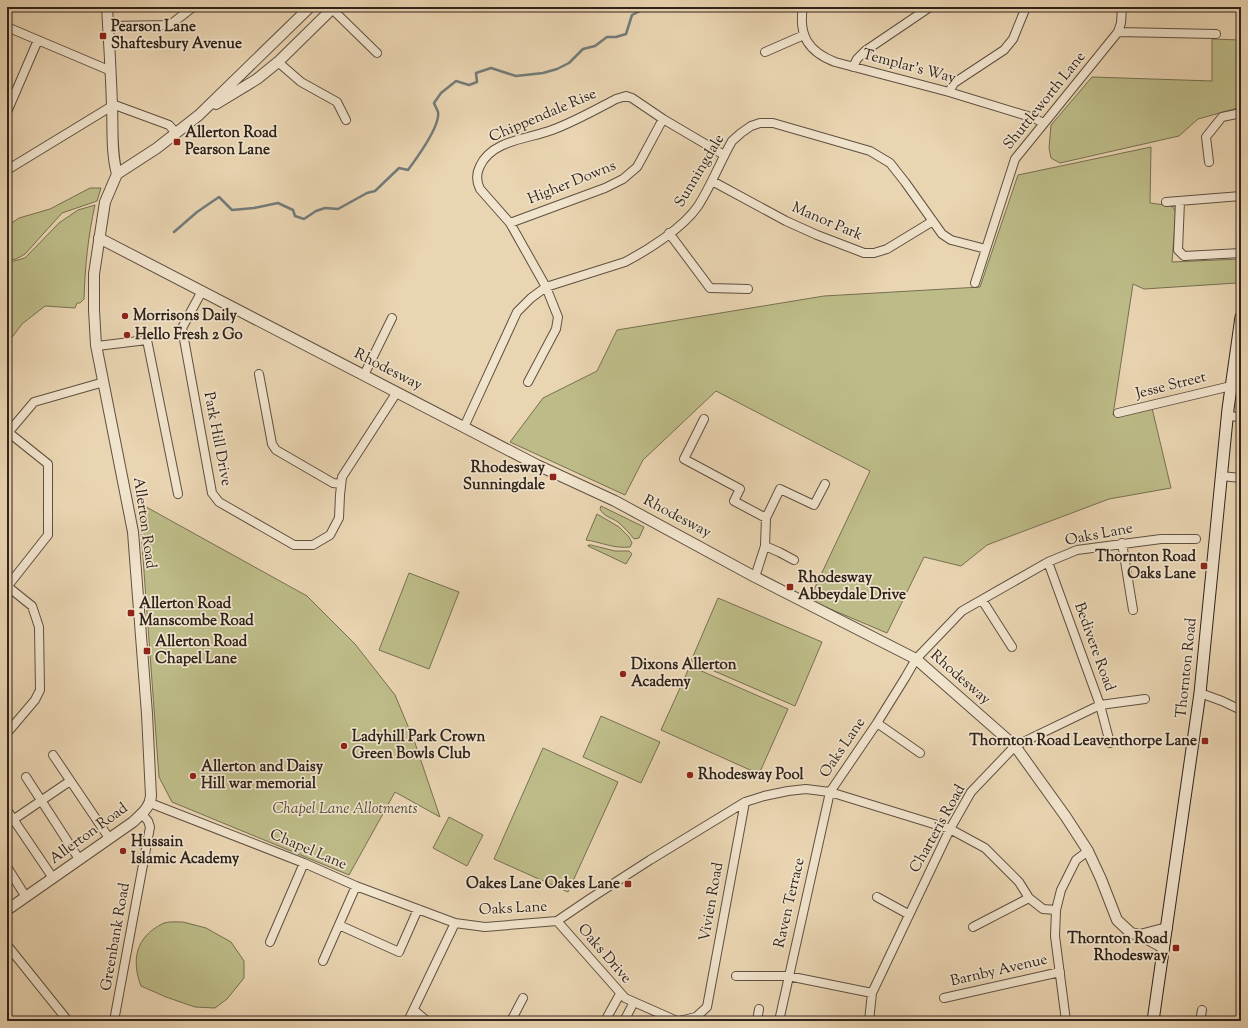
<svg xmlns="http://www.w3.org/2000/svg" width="1248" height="1028" font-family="'Sorts Mill Goudy',serif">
<rect width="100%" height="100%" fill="#ead5b2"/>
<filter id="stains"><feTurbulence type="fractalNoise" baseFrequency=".005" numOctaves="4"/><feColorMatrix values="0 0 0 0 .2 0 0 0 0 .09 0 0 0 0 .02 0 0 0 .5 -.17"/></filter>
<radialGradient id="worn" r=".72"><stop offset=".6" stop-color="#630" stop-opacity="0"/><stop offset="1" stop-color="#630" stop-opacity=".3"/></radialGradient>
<path fill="#bdbc88" stroke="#767052" d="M1212,39l29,1v67l-43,12 -19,17 -119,27 -9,-5 -2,-10 2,-23 41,-48 120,4z
M1151,147l-1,56 22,3 4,6 -4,50 67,-3 -2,24 -93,6 -11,-5 -20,131 39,-7 19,80 -62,11 -122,46 -26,21 -37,-9 -37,76 -78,-33 61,-129 -154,-80 -73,69 -18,35 -115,-53 33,-44 54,-27 20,-41 207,-34 156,-9 38,-112z
M90,188h11l-4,13 -35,12 -37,41 -9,5 -9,2v-35l12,-8 31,-9z
M95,205c-7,31 -10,62 -11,94l-4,4h-3l-2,5 -30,-2 -23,18 -15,20v-81l18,-5 34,-35 19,-13z
M139,503l168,93 48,48 40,51 20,48 25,74 -45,-25 -46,83 -177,-73 -13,-25z
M601,506l43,21 -5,11 -5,1c-5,-6 -10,-12 -16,-17 -6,-4 -15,-6 -18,-13z
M597,514l22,13 10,10 3,6 -2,4c-16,2 -29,-5 -44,-7z
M588,545h3l24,6h14l3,3 -6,10 -38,-18z
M409,573l50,19 -30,77 -50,-19z
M718,598l104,44 -27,64 -104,-45z
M690,666l98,43 -29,65 -98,-44z
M601,716l59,26 -19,41 -58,-26z
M543,748l75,34 -50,110 -74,-33z
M449,817l34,18 -16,31 -34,-18z
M183,922l23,6 25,14 13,19v17l-17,21 -12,9 -20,-1 -29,-10 -25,-11c-10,-26 -5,-49 21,-62 5,-3 15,-2 21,-2z"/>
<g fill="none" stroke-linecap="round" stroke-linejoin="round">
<path stroke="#727b7a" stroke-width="2.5" d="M174,232l23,-20 22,-15 13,13 22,-2 24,-5 15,7 2,6 9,3 12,-8 9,-3 13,1 29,-16 8,-2 24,-23 9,2c8,-11 33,-44 30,-58 -1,-3 -3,-6 -4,-9l7,-10 15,-12 13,4 8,-3 -1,-9 15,-5 25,8 27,-3 14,-4 12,-6 14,-14 12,-3 12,-9h9l10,-3 6,-19 10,-5 21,-3
M7,257l4,-2"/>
<defs>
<path id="minor" d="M803,7c-5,29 6,45 32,55l114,30 85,26 9,5
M332,9l45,44
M108,26l62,-1 23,-18
M7,27l104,44
M1118,32l3,-9 1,-16
M765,52l39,-17
M278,62l23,20 36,20 9,18
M853,67l4,-8 8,-8 65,-44
M949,92l5,-9 50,-33 9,-11 13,-32
M112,104l57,21 7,8
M7,112l31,-72
M1209,162l-3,-25 16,-20 19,-4
M7,170l105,-64
M712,181l74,40 31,14 47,18h10l13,-4 46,-28
M1180,201l-2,49 6,6 57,-3
M1166,202l75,-6
M510,223l95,-35 18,-9 14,-12 5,-9 21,-39
M669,233l41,55 38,1
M975,283l40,-124 103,-127 98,2
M202,291l-20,37 30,165 7,9 75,43h19l17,-10 9,-17 1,-23 2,-18 55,-85
M97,346l50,-6 31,154
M259,374l13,70 4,6 57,33 8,1
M364,375l28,-57
M528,382l28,-53 2,-12 -12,-30 -36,-64 -30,-34c-4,-8 -4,-15 0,-23 12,-26 48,-27 72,-36 22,-8 43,-20 64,-31l10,-3 6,2 31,21 61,36
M1118,413l113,-27
M1227,416l14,1
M704,419l-20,40 56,30 -6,12 32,17
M464,427l53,-115 14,-14 15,-11 79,-25c23,-12 58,-34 73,-56 13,-20 22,-44 34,-65l9,-8 10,-7 9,-3h13l97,28 20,12 15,19 37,52 9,6 35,9
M7,434l27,-32 70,-20
M1221,476l20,2
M1122,543l11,67
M765,546l14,6 15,8
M1048,562l52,143 10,38
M755,577l10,-31 1,-28 14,-29 34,16 11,-21
M7,587l41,-52v-71l-40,-32
M982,600l30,47
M1200,693l22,8 19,9
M877,723l43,30
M7,733l28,-33 5,-10 -1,-63 -7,-21 -25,-20
M53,755l56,83
M26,777l53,82
M150,803l154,60 52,23 99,37 30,4 72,-6 34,-23 59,-38 95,-58 19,-6 24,-5 18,-2 24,3 47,-69 28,-45 11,-19 46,-48 86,-49 29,-12 84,-11h35
M7,810l46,68
M7,824l63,-43
M7,867l19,30
M877,897l31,17
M557,921l68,77 52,23
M339,925l60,27 19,-43
M973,927l56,-29
M270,942l34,-79
M7,945l61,76
M323,961l33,-75
M736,976h52l84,17
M944,998l116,-26
M414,1010l13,11
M114,1021l36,-194 -2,-6 -6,-7
M408,1021l47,-98
M511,1021l12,-23
M605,1021l15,-27
M624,1021l10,-19
M679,1021l17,-4 11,-10 38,-205
M757,1021l2,-12
M779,1021l51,-229 120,37 35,19 34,34 10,16 14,11 13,1
M869,1021l3,-28 78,-164 21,-37 44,-46 85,-41 45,-6
M1066,1021l-11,-85 1,-26 5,-20 15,-30 12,-9
M1200,1021l2,-11"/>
<path id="tertiary" d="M107,7c2,33 4,66 5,99 1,23 -1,46 5,68
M216,104l41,-25 21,-17 56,-55
M99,238l438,227 78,36 140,76 161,82 99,87 51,71 22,34 13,28 16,41 14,13 9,2 24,13
M7,910l126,-88c8,-8 17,-14 18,-26l-4,-82 -14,-182 -37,-187 -2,-35v-36l11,-72 12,-28 40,-26 42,-33 111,-108
M1140,935l27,-7"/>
<path id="secondary" d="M1153,1021l47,-328 28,-284 13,-92"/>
</defs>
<use href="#minor" stroke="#5e5041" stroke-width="10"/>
<use href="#tertiary" stroke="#5e5041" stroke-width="12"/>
<use href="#secondary" stroke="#30231b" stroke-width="13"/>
<use href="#minor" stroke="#f1e4cd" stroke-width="8"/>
<use href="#tertiary" stroke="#f1e4cd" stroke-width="10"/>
<use href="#secondary" stroke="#f1e4cd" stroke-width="11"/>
</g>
<g fill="#8f2418" stroke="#f1e4cd" stroke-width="1.5">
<rect x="99" y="32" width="8" height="8" rx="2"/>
<rect x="173" y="138" width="8" height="8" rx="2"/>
<circle cx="125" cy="316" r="4"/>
<circle cx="127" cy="335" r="4"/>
<rect x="549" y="473" width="8" height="8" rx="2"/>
<rect x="1200" y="562" width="8" height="8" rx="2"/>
<rect x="786" y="583" width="8" height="8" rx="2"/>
<rect x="127" y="609" width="8" height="8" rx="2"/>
<rect x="143" y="647" width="8" height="8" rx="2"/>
<circle cx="623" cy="674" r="4"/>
<rect x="1201" y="737" width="8" height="8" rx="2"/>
<circle cx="344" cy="746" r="4"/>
<circle cx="690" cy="775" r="4"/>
<circle cx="193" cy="776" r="4"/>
<circle cx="123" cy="851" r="4"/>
<rect x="624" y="880" width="8" height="8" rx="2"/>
<rect x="1172" y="944" width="8" height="8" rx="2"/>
</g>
<g text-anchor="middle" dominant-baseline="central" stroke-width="3.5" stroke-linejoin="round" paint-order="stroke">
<g font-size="15" font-weight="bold" fill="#30231b" stroke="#f1e4cd" text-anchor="start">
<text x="111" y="27">Pearson Lane<tspan x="111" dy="17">Shaftesbury Avenue</tspan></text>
<text x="185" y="133">Allerton Road<tspan x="185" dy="17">Pearson Lane</tspan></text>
<text x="133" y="316">Morrisons Daily</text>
<text x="135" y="335">Hello Fresh 2 Go</text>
<text x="545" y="468" text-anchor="end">Rhodesway<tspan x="545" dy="17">Sunningdale</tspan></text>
<text x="1196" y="557" text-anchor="end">Thornton Road<tspan x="1196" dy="17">Oaks Lane</tspan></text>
<text x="798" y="578">Rhodesway<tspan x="798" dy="17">Abbeydale Drive</tspan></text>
<text x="139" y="604">Allerton Road<tspan x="139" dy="17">Manscombe Road</tspan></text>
<text x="155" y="642">Allerton Road<tspan x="155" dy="17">Chapel Lane</tspan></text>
<text x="631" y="665">Dixons Allerton<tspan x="631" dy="17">Academy</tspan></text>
<text x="352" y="737">Ladyhill Park Crown<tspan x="352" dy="17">Green Bowls Club</tspan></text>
<text x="1197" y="741" text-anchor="end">Thornton Road Leaventhorpe Lane</text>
<text x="201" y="767">Allerton and Daisy<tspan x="201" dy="17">Hill war memorial</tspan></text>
<text x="698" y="775">Rhodesway Pool</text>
<text x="131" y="842">Hussain<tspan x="131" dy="17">Islamic Academy</tspan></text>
<text x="620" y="884" text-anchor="end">Oakes Lane Oakes Lane</text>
<text x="1168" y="939" text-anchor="end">Thornton Road<tspan x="1168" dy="17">Rhodesway</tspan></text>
</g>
<g font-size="15" fill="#30231b" stroke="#f1e4cd">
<text transform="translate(909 67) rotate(15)">Templar's Way</text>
<text transform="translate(1045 101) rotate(-51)">Shuttleworth Lane</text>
<text transform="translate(543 116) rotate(-23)">Chippendale Rise</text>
<text transform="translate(700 171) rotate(-59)">Sunningdale</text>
<text transform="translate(572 183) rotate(-22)">Higher Downs</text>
<text transform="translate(827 222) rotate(23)">Manor Park</text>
<text transform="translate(388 370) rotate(27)">Rhodesway</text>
<text transform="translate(1171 386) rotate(-14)">Jesse Street</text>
<text transform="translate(217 439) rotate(79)">Park Hill Drive</text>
<text transform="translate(677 517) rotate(28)">Rhodesway</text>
<text transform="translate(144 523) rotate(82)">Allerton Road</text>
<text transform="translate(1099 535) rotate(-11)">Oaks Lane</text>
<text transform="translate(1094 647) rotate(70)">Bedivere Road</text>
<text transform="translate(1187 668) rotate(-84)">Thornton Road</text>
<text transform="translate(960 678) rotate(41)">Rhodesway</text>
<text transform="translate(843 748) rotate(-56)">Oaks Lane</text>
<text transform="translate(938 829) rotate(-61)">Charteris Road</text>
<text transform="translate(89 834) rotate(-36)">Allerton Road</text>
<text transform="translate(308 850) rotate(23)">Chapel Lane</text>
<text transform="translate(712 902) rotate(-80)">Vivien Road</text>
<text transform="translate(790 903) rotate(-77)">Raven Terrace</text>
<text transform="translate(513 909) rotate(-3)">Oaks Lane</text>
<text transform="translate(116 937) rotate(-80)">Greenbank Road</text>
<text transform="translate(604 954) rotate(49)">Oaks Drive</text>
<text transform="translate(999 971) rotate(-13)">Barnby Avenue</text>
</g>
<g font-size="15" font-style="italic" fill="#534936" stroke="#f1e4cd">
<text x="345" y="809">Chapel Lane Allotments</text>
</g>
</g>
<rect width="1248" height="1028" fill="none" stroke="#ead5b2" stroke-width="24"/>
<rect x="8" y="8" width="1232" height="1012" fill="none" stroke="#30231b" stroke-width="2"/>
<rect x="12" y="12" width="1224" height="1004" fill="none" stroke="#30231b"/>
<rect width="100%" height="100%" filter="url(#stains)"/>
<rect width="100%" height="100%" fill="url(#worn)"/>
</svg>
